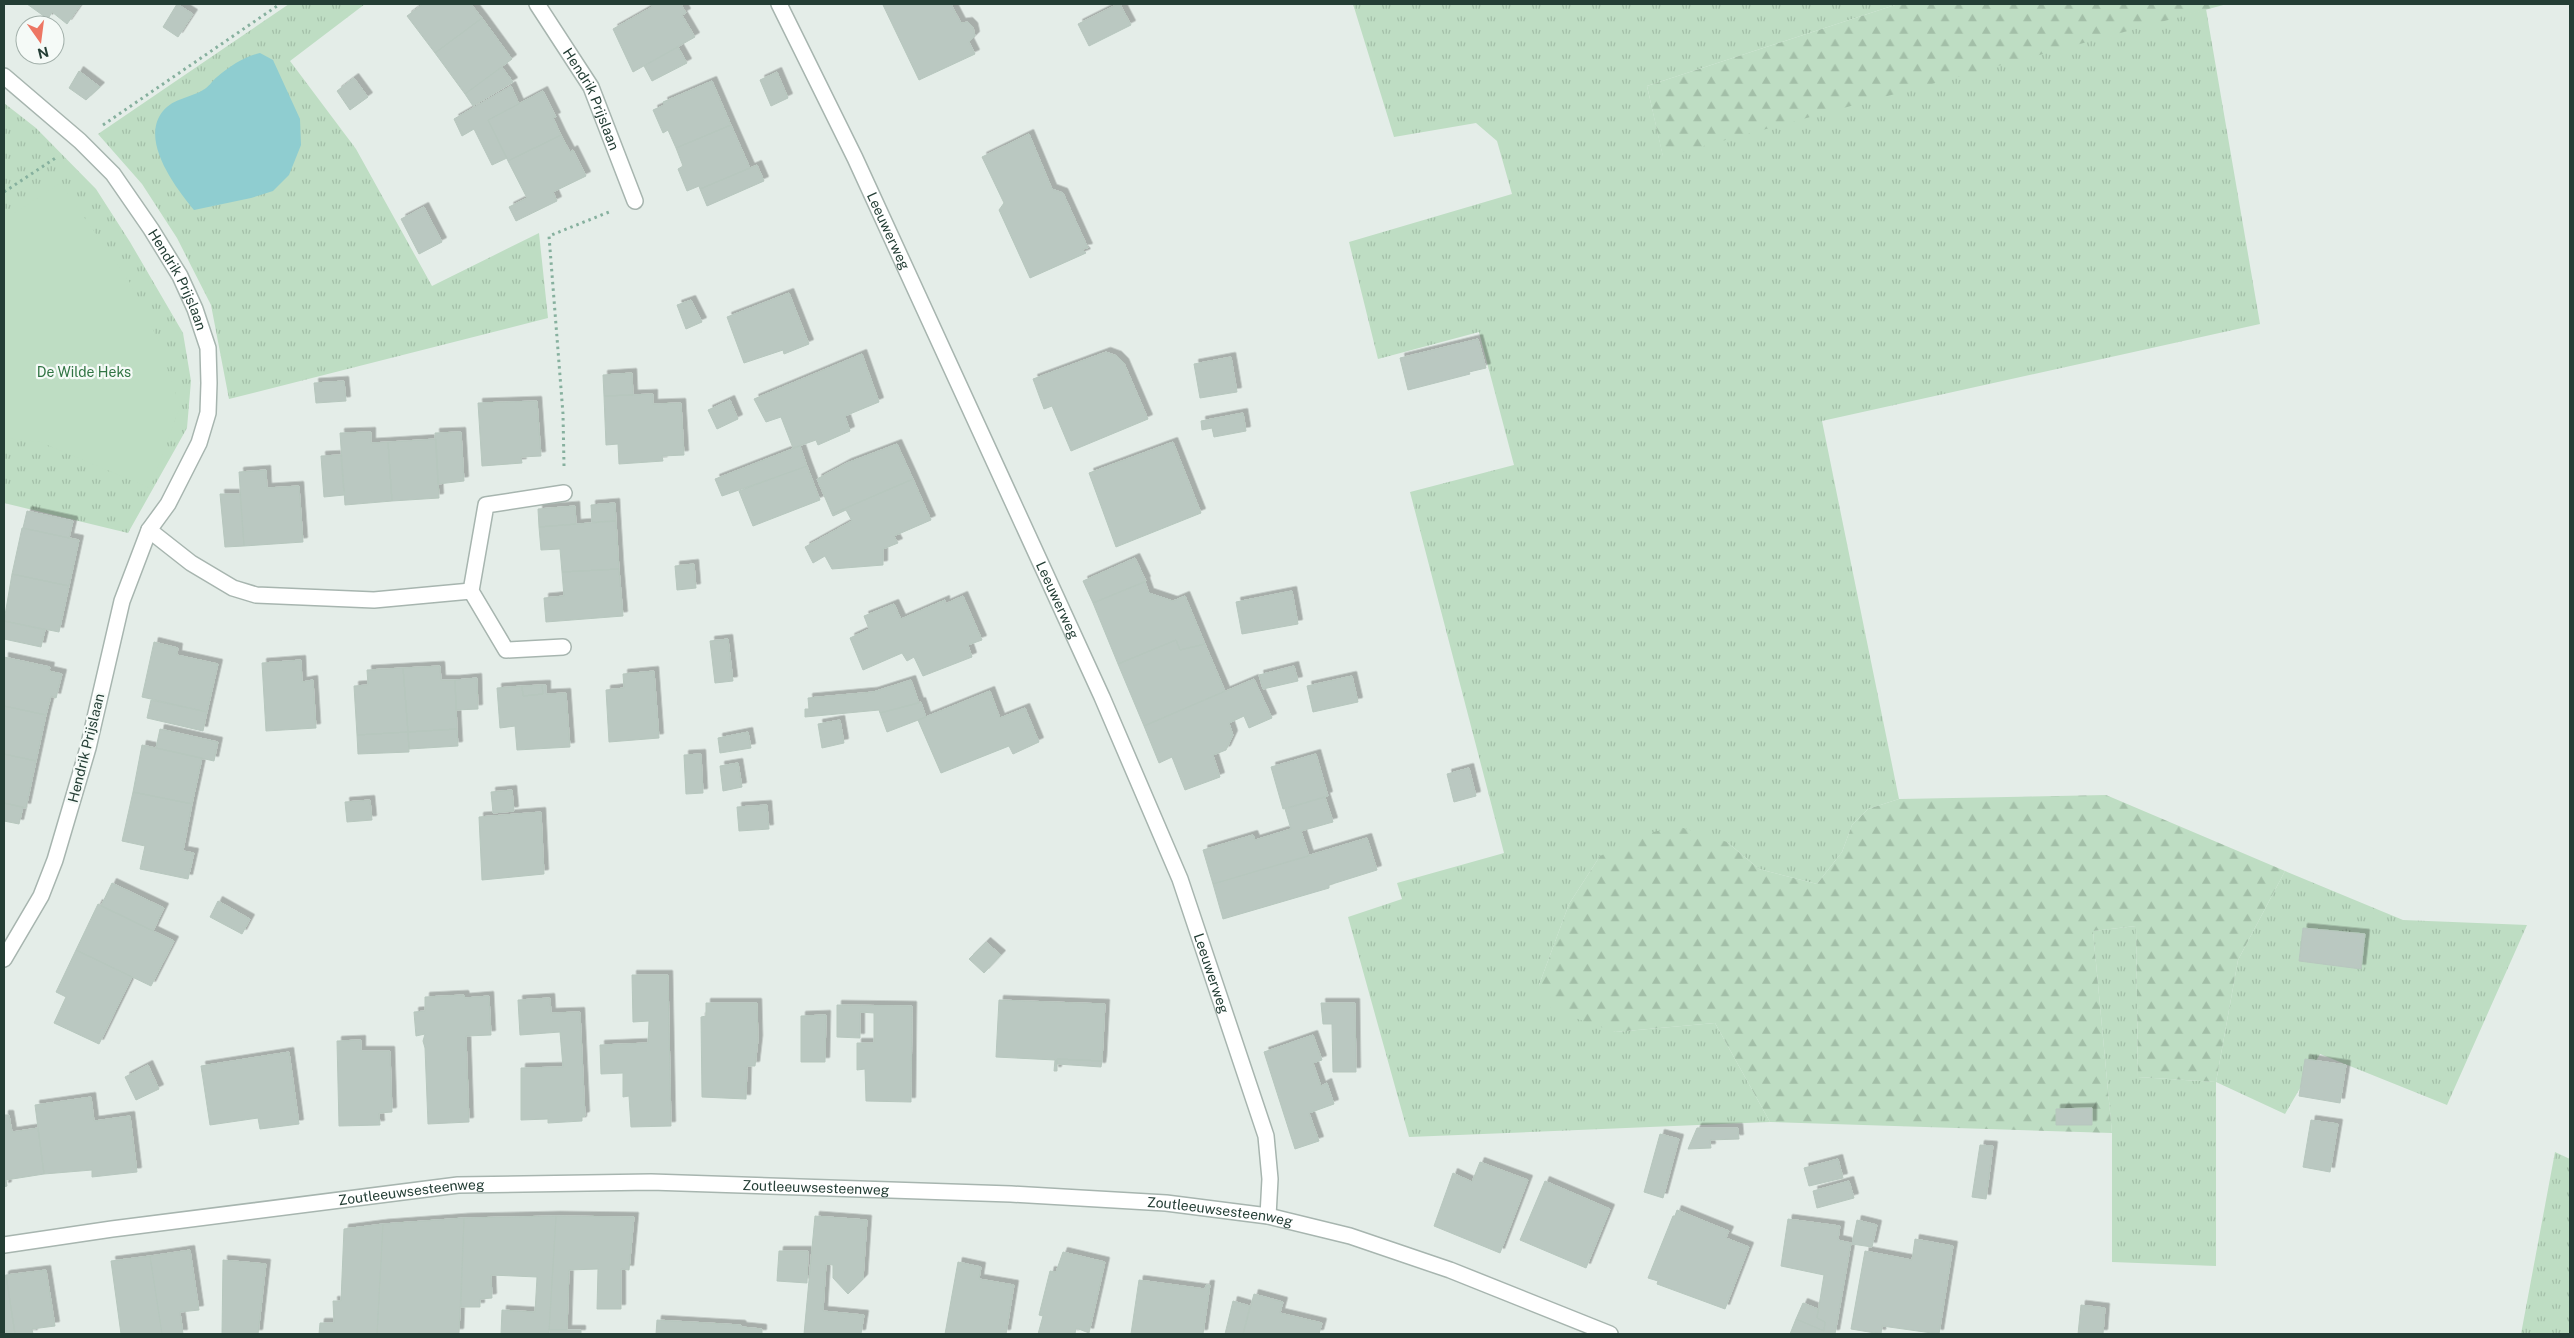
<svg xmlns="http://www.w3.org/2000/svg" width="2574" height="1338" font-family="'Public Sans',sans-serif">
<defs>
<pattern id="grass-tufts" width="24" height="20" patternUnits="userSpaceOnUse" patternTransform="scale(1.25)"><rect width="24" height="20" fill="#beddc3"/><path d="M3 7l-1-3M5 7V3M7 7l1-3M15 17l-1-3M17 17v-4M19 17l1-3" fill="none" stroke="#a3bfa8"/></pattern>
<pattern id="forest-firs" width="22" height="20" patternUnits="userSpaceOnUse" patternTransform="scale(1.25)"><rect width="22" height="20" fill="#beddc3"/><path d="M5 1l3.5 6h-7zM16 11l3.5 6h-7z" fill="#a3bfa8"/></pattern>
<filter id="shadow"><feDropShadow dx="4.5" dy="-4.5" stdDeviation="0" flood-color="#0004"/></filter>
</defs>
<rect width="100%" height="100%" fill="#e4ede8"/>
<path fill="url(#grass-tufts)" d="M289,4h76l-75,57 66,88 76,137 107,-53 9,85 -319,81 -18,-94 -34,-67 -35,-54 -44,-50z
M1353,4h545l-251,82 16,70 543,-147 54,315 -438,97 77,378 -31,10 -16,16 -10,27 -25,32 -58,-15 -32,-27 -127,14 -31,48 -30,81 76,47 100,-9 55,99 -361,15 -61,-220 54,-18 -5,-16 107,-30 -94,-361 104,-27 -35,-133 -101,27 -29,-117 163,-48 -15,-53 -21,-18 -82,14z
M4,103l32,25 60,61 34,53 53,91 8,48 -4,47 -59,105 -124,-30z
M2285,871l118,49 124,5 -80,180 -127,-51 -35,60 -69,-32v184l-104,-4v-129l-19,-202 43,-5 2,151 78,5 22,-122z
M2555,1152l15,7v175h-49z"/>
<path fill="url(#forest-firs)" d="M1898,4h329l-564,153 -16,-71z
M2106,795l179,76 -47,89 -22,122 -78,-5 -2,-151 -43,5 19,202 -342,-11 -55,-99 -100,9 -63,-22 -13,-25 30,-81 31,-48 46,-22 31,-8 50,16 32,27 58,15 25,-32 10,-27 16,-16 31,-10z"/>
<path fill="#beddc3" d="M60,183l69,98 29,59 22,67 -30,81 -110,-46 -36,-4v-218z"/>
<path fill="#8fcdd0" d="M260,53l13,7 27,59 1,26 -12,30 -16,16 -22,7 -57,12c-18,-22 -55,-70 -31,-99 11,-13 27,-13 40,-21 6,-3 9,-9 14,-13 13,-11 27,-20 43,-24z"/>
<path fill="#bac8c1" stroke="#b7c7be" filter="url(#shadow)" d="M27,4h54l-14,20 -15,-12 -4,7z
M177,4l16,10 -15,23 -15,-10z
M423,4h48l11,14 -47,35 -28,-37z
M651,4h30l5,9 -4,2 13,22 -62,35 -20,-43 39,-22z
M885,4h66l10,19 7,-1 5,5 2,9 -6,6 6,12 -56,26 -36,-75z
M1118,4h2l11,21 -42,21 -11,-22z
M482,18l30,41 -47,35 -30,-41z
M678,47l9,16 -35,18 -8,-15z
M502,67l11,15 -40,24 -8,-12z
M79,71l21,16 -14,13 -17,-12z
M777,72l11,26 -17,8 -11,-26z
M354,78l14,19 -18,13 -13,-19z
M712,81l19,44 -55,23 -8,-18 -5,3 -10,-23 11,-5 -1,-3z
M511,86l8,18 -31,16 19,38 -15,7 -18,-36 -12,7 -8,-17z
M543,91l13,26 -3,1 8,17 -53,26 -20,-41z
M731,125l19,43 -50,21 -1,-3 -12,5 -9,-22 5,-3 -7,-18z
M1029,134l23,55 11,4 25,55 -6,1 4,4 -56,25 -31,-68 5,-7 -22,-46z
M561,135l9,17 3,-2 13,26 -33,16 4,9 -41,20 -7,-14 18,-9 -19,-37z
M757,165l7,16 -57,25 -7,-17z
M424,207l18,35 -23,12 -18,-35z
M789,293l20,51 -25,10 -1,-4 -39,13 -17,-46z
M691,300l11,22 -16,7 -9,-24z
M1478,339l8,29 -17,4 1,2 -62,16 -8,-32z
M1106,352l11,4 7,7 24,56 -77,32 -19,-45 -8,3 -11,-30z
M862,354l17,48 -34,14 5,15 -32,14 -2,-5 -23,8 -12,-31 -15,5 -12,-23z
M1231,357l6,35 -37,6 -6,-34z
M632,373l1,22 -29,1 -1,-21z
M344,381l2,20 -30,2 -2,-20z
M653,394v10l28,-1 3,52 -22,1 1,5 -44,3 -1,-20 -12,1 -2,-49z
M730,400l8,19 -21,10 -9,-19z
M537,401l4,55 -20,1 1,6 -40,3 -4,-63z
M1243,413l3,18 -32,6 -2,-9 -10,2 -1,-9z
M371,432v11l17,-1 4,59 -47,4 -5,-72z
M461,432l3,49 -26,3 -3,-51z
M436,439l3,59 -47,3 -4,-59z
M1173,442l28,71 -85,34 -27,-74z
M897,444l16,35 -81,35 -15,-35 30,-16z
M800,446l7,20 -85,30 -7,-17z
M341,455l3,40 -20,2 -3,-41z
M807,466l13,34 -67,26 -14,-35z
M266,470l1,18 32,-2 4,56 -59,4 -5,-74z
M913,479l18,41 -37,16 4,7 -15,6v16l-51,4 -7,-13 -12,7 -8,-16 47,-26 -6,-11 -13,6 -1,-2z
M220,494h20l4,52 -19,1z
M615,503l1,18 -24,1 -1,-17z
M575,506l1,18 -37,3 -1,-18z
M27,511l46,10 -4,17 -46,-10z
M616,521l3,48 -57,3 -2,-23 -19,1 -2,-23z
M22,528l57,12 -10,46 -57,-12z
M1135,558l11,23 -53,22 -10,-22z
M694,564l2,24 -19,2 -2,-24z
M619,569l4,47 -77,6 -2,-24 20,-2 -2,-24z
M12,574l57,12 -10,46 -55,-11z
M1145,582l4,11 24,8 12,-5 20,48 -25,6 -4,-10 -58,24 -25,-61z
M1292,591l6,33 -56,10 -6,-32z
M963,596l19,44 -14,5 4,12 -49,19 -9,-19 -7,4 -5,-8 -39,17 -13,-32 19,-9 -5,-13 30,-12 7,15 44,-19v4z
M4,621l41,9 -4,17 -37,-8z
M728,639l5,42 -18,2 -5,-42z
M1176,640l4,10 25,-6 20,47 -81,35 -26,-62z
M154,642l24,6 -1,7 41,9 -11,48 -65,-15z
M4,657l46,10 -1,4 13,3 -6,24 -5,-2 -5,19 -42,-9z
M301,660l1,22 11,-2 3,48 -50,3 -4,-68z
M440,666l1,14h14l2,49 -49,3 -5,-64z
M1294,666l4,15 -35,8 -4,-14z
M403,668l5,64 -51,3 -3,-49 14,-1 -1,-15z
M654,671l5,67 -50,4 -3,-52 18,-2 -1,-14z
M1352,676l6,26 -45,10 -6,-26z
M477,678l1,31 -22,1 -1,-30z
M1254,679l18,39 -23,10 -5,-12 -15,7 4,12 -7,15 -13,5 7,22 -35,13 -13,-33 -13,6 -15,-37z
M911,680l8,23 -39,10 -1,-3 -74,7v-8h4l-1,-11 65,-6z
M542,685l1,9 -20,2 -1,-10z
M542,685h4v9l20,-1 4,54 -53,3 -2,-24 -15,2 -3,-40 25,-2 1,10 20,-2z
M990,691l10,27 25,-10 14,34 -26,12 -4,-8 -68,27 -23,-53z
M151,700l56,12 -4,19 -56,-13z
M921,702l5,15 -39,15 -7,-19z
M4,706l42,9 -10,46 -32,-7z
M840,720l4,23 -22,5 -4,-24z
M160,729l58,13 -4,19 -58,-13z
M457,729l1,17 -49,3 -1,-17z
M408,732l1,20 -51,2 -1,-19z
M748,732l3,16 -31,5 -2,-15z
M142,745l60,13 -10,46 -59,-12z
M4,754l32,7 -10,47 -22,-5z
M701,754l2,39 -17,1 -2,-39z
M1316,754l12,42 -45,13 -12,-42z
M738,763l4,24 -19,4 -3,-25z
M1469,768l7,28 -22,6 -7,-28z
M512,790l2,21 -21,2 -2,-21z
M133,792l59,12 -9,47 11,2 -6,26 -48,-10 5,-23 -23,-5z
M1325,797l8,25 -32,9 8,25 -96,28 -10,-34 50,-15 2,5 36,-11 -6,-20z
M370,800l2,20 -25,2 -2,-20z
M4,803l19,4 -4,17 -15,-3z
M767,805l2,24 -30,2 -2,-24z
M541,812l3,62 -62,6 -3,-63z
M1367,838l10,32 -48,15v3l-106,31 -10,-35z
M112,883l52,25 -11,23 -52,-25z
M218,901l32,18 -8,15 -32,-17z
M98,904l76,37 -23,45 -75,-36z
M2303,928l62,6 -4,35 -62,-8z
M986,942l15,13 -17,18 -15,-14z
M76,950l56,27 -33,67 -45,-21 12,-26 -10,-5z
M632,975h36l3,151 -40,1 -2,-31 -6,1v-24l-22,1 -1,-29 48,-2 1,-22 -16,1z
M464,995l1,3 24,-2 2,39 -25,1 3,86 -41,2 -3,-76 -2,-7 2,-7 -9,2 -2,-24 11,-1v-14z
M550,998l1,15 29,-1 5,104 -3,1v4l-34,2v-4l-27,1v-52l42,-1 -3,-35 -40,3 -2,-35z
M999,1000l106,4 -3,57 -45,-2v12h-3l1,-11 -59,-3z
M706,1003h51l1,37 -3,26h-8l-1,33 -44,-2 -1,-80 5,-1z
M1321,1003h34l1,69h-23l-1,-48h-9z
M837,1005l75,1 -1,96 -45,-1 -1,-32 -8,1v-27h17v-30l-14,-1v26l-23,-1z
M826,1015l-1,47h-24v-46z
M1313,1035l9,25 -9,3 8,23 6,-3 7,21 -25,9 10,28 -24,8 -31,-97z
M361,1040v11h29l2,61 -13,1 1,12 -41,1 -2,-85z
M289,1052l10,72 -39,5 -2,-11 -48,7 -9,-59z
M1057,1059l45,2 -1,6 -44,-3z
M2305,1059l41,6 -6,38 -41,-7z
M148,1065l11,24 -23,11 -11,-23z
M91,1097l3,24 36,-5 7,56 -45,5v-7l-48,4 -9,-69z
M2092,1108v17h-36v-16z
M4,1115h5l3,17 26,-4 6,46 -38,6 1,6 -3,1z
M2311,1120l27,4 -8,48 -27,-5z
M1697,1128h41l1,11 -29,1 1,8 -23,1z
M1660,1134l19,5 -16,59 -19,-6z
M1980,1145l13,1 -7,53 -14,-2z
M1838,1159l5,19 -34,8 -5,-18z
M1480,1162l48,18 -28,73 -66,-27 19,-53 19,9z
M1545,1181l65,28 -24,59 -66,-28z
M1849,1181l5,17 -37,10 -4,-17z
M1677,1210l52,21 -3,7 23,9 -24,62 -68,-25 1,-3 -10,-3 25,-62h2z
M556,1216l78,1 -5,53 -8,-1v40h-24l1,-40 -29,1 -2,60h-18z
M556,1216l-7,118h-48l1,-24 33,2 2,-35 -46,-2 1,23 -12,1v8h-19l3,-89z
M815,1216l52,4 -4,59 -15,15 -15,-16v-13l-7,-1 -3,47 41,4 -3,19h-57z
M464,1218l-5,115 -82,1 6,-110z
M1788,1219l52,7 -2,14 13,3 -16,91h-45l6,-15 28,12 1,-9 -8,-4 7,-43 -43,-9z
M1857,1220l20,5 -5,22 -20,-3z
M383,1224l-6,110h-58l1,-11h14l-1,-22h8l3,-72z
M1915,1239l38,7 -14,88 -57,-8 -1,8 -30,-5 14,-78 47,9z
M190,1250l9,60 -19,2 3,22h-21l-12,-78z
M779,1251h29l-1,32 -30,-2z
M1063,1252l42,10 -16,71 -13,-5 -1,6h-37l5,-18 -4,-1 11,-44 6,1z
M150,1256l12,78h-41l-10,-73z
M223,1260l43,4 -8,70h-36z
M958,1262l23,5 -2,12 35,6 -8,49h-61z
M46,1270l9,56 -23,3 1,5h-18l-9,-59z
M6,1275l9,59h-11v-58z
M1139,1280l66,9 1,-4h4l-7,49h-72z
M1254,1294l29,8 -3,11 42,10 -3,11h-76z
M1233,1301l17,5 -7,28h-18z
M1803,1303l15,6 -1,9 8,4 -1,9 -28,-12z
M2081,1305l24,3 -2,26h-25z
M657,1320l84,5 1,2 20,2v5h-106z
M550,1330h31v4h-31z"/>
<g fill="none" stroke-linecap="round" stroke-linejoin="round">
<defs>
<g id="minor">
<path id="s1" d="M537,4l54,83 44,114"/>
<path id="s2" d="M779,4l76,154 247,539 78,182 86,257 4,43 -2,37"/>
<path id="s3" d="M4,76l76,65 33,33 38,55 29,47 15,33 13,39 1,35 -1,30 -9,30 -31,61 -19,26 -27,71 -34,147 -33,112 -14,36 -37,63"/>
<path d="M149,530l42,33 42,25 23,7 118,5 97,-9"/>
<path d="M563,647l-57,3 -35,-59 15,-86 78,-12"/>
<path id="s4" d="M4,1245l108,-16 346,-44 193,-3 360,12 155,9 102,13 82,20 100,34 160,64"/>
</g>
</defs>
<use href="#minor" stroke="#a7b5af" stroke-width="18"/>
<path stroke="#86b09e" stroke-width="3" stroke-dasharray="2.5 4" stroke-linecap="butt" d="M103,125l177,-121
M4,192l53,-35
M564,466l-1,-52 -14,-178 60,-24"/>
<use href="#minor" stroke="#fff" stroke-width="15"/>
</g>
<g text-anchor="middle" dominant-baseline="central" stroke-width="4.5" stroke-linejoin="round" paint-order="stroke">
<g font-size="14" fill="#243e35" stroke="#f5faf7">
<text stroke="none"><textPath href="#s1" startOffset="110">Hendrik Prijslaan</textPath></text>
<text stroke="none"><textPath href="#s2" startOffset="252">Leeuwerweg</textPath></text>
<text stroke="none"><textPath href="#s3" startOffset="271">Hendrik Prijslaan</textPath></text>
<text stroke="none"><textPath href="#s2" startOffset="658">Leeuwerweg</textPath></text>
<text transform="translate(86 748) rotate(-76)">Hendrik Prijslaan</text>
<text stroke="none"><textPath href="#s2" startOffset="1062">Leeuwerweg</textPath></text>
<text stroke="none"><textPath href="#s4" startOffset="816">Zoutleeuwsesteenweg</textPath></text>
<text stroke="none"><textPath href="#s4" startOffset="411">Zoutleeuwsesteenweg</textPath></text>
<text stroke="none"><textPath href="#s4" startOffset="1221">Zoutleeuwsesteenweg</textPath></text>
</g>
<g font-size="14" fill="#307443" stroke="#f5faf7">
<text x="84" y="372">De Wilde Heks</text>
</g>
</g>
<rect width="2574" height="1338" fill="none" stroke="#243e35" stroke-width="10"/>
<g transform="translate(40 40) rotate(166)"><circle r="24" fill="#f5faf7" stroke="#a1afa9"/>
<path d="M0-4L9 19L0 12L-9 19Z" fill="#ed7663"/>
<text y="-8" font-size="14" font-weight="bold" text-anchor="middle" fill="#243e35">N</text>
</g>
</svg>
